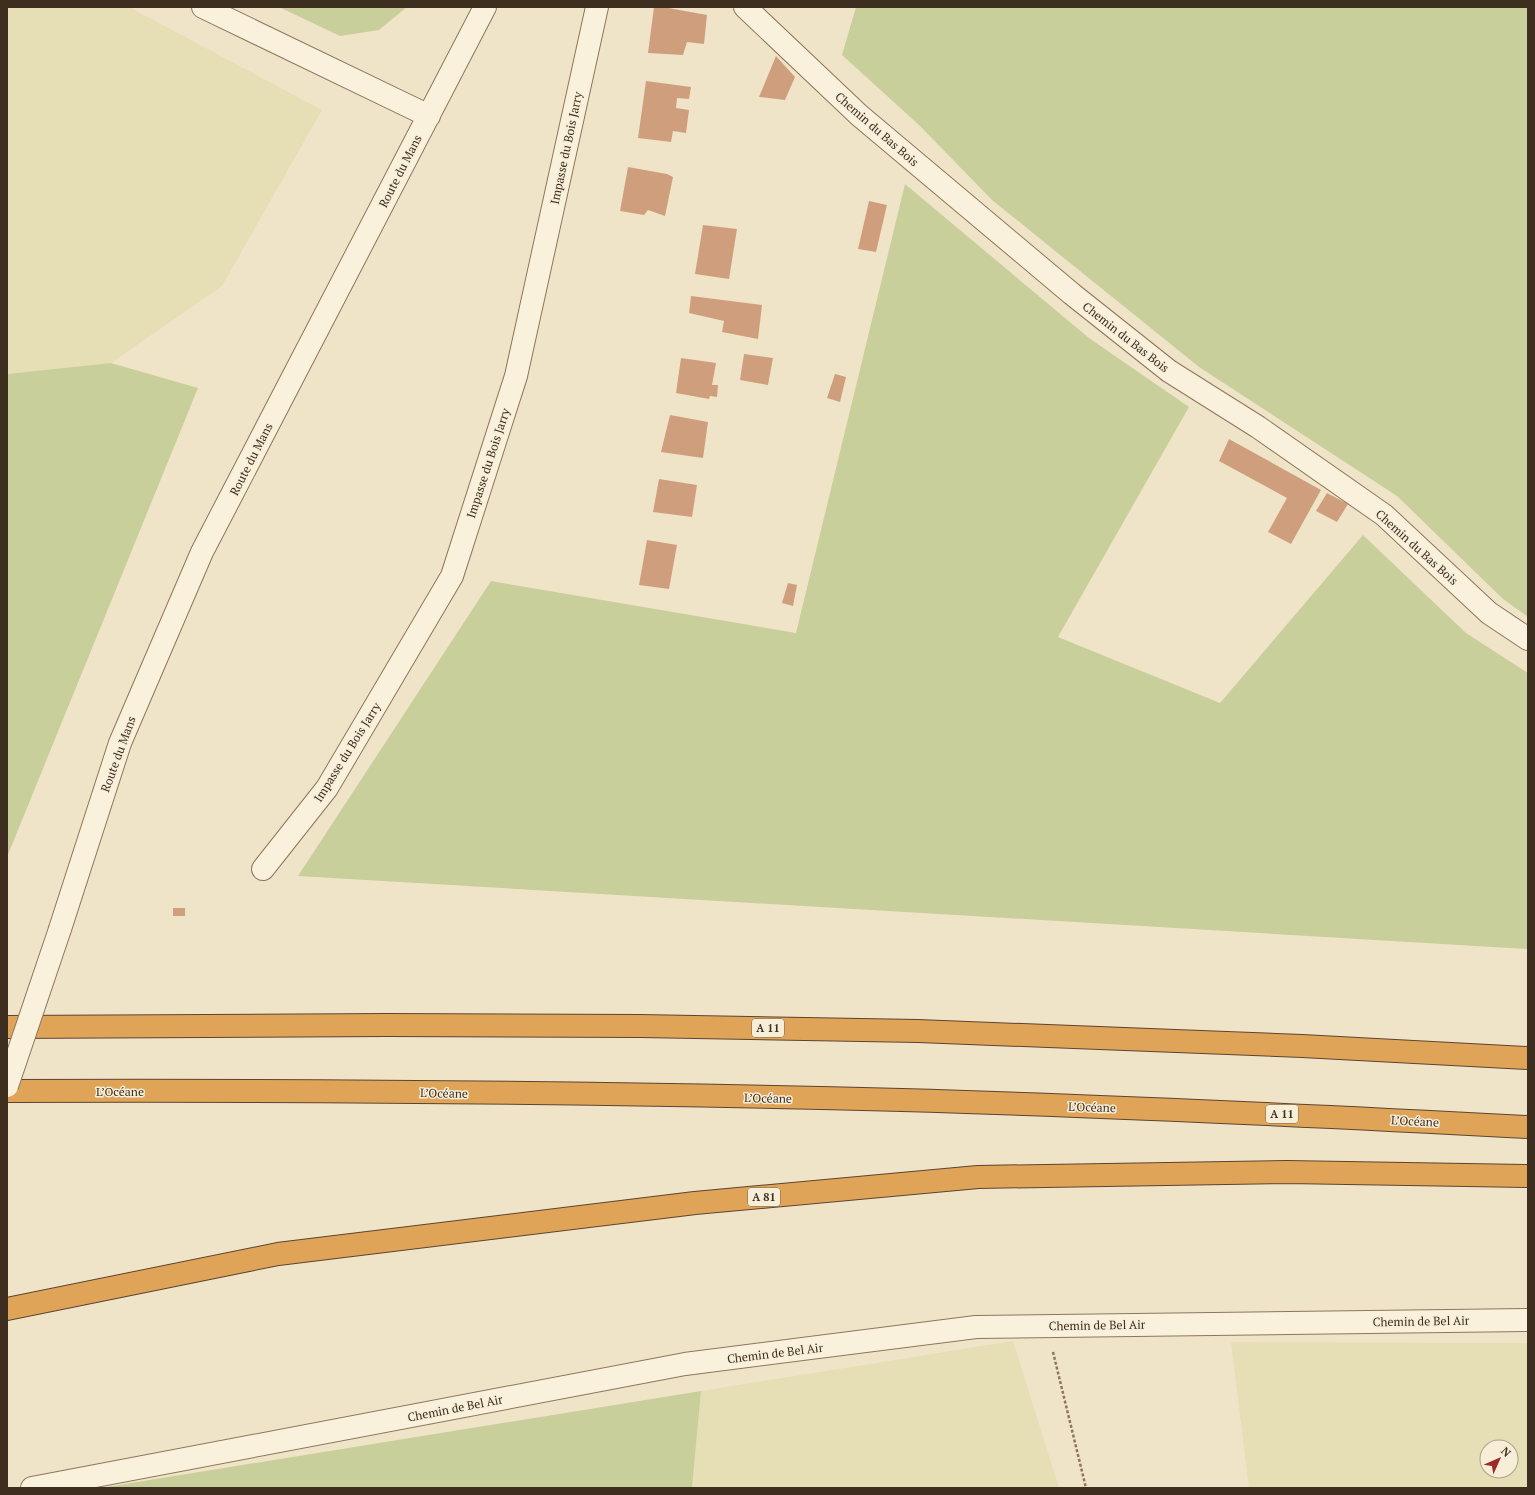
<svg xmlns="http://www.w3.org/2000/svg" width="1535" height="1495" font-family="'PT Serif',serif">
<rect width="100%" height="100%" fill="#f0e4c8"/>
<path fill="#e6deb5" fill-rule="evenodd" d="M7,7h122l193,103 -100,176 -111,77 -104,11z
M1013,1341l46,147h-367l9,-97z
M1231,1342l297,1v145h-279zM1487,1447h24v24h-24z"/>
<path fill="#c9cf9b" d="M279,7h128l-28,23 -39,6z
M856,7h672v610l-25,-18 -106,-103 -198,-129 -207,-167 -72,-74 -78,-71z
M905,184l184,154 100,69 -131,230 162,66 143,-168 103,98 62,40v276l-1230,-73 193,-295 305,52z
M111,363l87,25 -191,469v-483z
M701,1391l-9,97h-592z"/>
<path fill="#cf9f7d" d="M654,7h9l44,8 -3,29 -17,-2 -4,13 -35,-2z
M776,56l19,21 -10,23 -26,-3z
M646,81l45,6 -2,12 -12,-1 -1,10 13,2 -3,23 -13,-2 -2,11 -33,-4z
M628,167l39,7 6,3 -8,39 -17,-6 -4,5 -24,-4z
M869,201l18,4 -11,47 -18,-3z
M703,225l34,4 -8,50 -34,-5z
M691,296l71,9 -4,34 -36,-7 2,-11 -35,-8z
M744,354l29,4 -5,27 -28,-5z
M681,358l35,5 -4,22h6l-1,12 -7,-1 -1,3 -33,-6z
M835,374l11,3 -6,25 -13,-4z
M670,415l38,7 -5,36 -42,-6z
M1229,439l92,51 -30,54 -23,-12 19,-34 -68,-37z
M659,479l38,6 -5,32 -39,-5z
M1327,493l21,11 -11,18 -21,-11z
M647,540l30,5 -8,44 -30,-4z
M788,583l9,2 -4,21 -11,-3z
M173,908h12v8h-12z"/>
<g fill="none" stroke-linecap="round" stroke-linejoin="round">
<defs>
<path id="minor" d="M745,7l114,108 213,179 97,77 89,56 126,88 105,98 39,26
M263,869l64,-81 125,-212 64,-200 81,-369
M32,1488l653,-124 291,-37 552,-7"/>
<path id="tertiary" d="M203,7l226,109
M60,929l60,-186 82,-191 283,-545"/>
<path id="motorway" d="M7,1027l380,-2 253,1 278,5 384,15 226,12
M7,1091c298,-1 597,1 895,9 209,6 417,16 626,27
M7,1309l271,-55 417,-51 283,-26 309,-5 241,4"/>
</defs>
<use href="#minor" stroke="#8d765c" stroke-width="24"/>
<use href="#tertiary" stroke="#8d765c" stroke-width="24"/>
<use href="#motorway" stroke="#5b4430" stroke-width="24"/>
<path stroke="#8d765c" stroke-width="2.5" stroke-dasharray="3 2" stroke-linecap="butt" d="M1053,1352l33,136"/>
<use href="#minor" stroke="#faf1dc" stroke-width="22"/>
<use href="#tertiary" stroke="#faf1dc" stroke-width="22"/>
<use href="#motorway" stroke="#e0a458" stroke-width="22"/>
<defs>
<path id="tertiary-bridge" d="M7,1086l53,-157"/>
</defs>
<use href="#tertiary-bridge" stroke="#8d765c" stroke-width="24" stroke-linecap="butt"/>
<use href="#tertiary-bridge" stroke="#faf1dc" stroke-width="22"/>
</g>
<g text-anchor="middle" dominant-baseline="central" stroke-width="3" stroke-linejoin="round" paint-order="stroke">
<g fill="#f7eed8" stroke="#756857" stroke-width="1">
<rect x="752" y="1019" width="32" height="18" rx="3"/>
<rect x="1266" y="1105" width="32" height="18" rx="3"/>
<rect x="748" y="1188" width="32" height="18" rx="3"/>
</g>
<g font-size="11" font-weight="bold" fill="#3d2e20">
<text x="768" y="1028">A 11</text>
<text x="1282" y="1114">A 11</text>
<text x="764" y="1197">A 81</text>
</g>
<g font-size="12" fill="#3d2e20" stroke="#f7eed8">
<text transform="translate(877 129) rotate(41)">Chemin du Bas Bois</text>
<text transform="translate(566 148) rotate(-78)">Impasse du Bois Jarry</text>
<text transform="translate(400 171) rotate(-63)">Route du Mans</text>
<text transform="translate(1126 337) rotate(38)">Chemin du Bas Bois</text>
<text transform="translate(251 459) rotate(-63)">Route du Mans</text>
<text transform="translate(488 463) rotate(-72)">Impasse du Bois Jarry</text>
<text transform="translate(1417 547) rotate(42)">Chemin du Bas Bois</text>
<text transform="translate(347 752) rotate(-58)">Impasse du Bois Jarry</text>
<text transform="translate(118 754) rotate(-70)">Route du Mans</text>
<text x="120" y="1091">L’Océane</text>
<text transform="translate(444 1093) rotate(1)">L’Océane</text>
<text transform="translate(768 1098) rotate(1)">L’Océane</text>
<text transform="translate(1092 1107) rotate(2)">L’Océane</text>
<text transform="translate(1415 1121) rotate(3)">L’Océane</text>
<text transform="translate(1421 1321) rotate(-1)">Chemin de Bel Air</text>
<text transform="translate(1097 1325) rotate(-1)">Chemin de Bel Air</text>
<text transform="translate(775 1353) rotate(-7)">Chemin de Bel Air</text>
<text transform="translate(455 1408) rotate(-11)">Chemin de Bel Air</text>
</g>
</g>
<rect width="1535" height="1495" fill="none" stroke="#3d2e20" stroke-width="16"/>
<g transform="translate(1499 1459) rotate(45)"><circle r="19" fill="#f7eed8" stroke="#ada18e"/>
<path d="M0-3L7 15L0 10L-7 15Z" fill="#9e2a2b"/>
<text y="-6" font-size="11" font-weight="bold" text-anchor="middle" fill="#3d2e20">N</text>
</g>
</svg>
